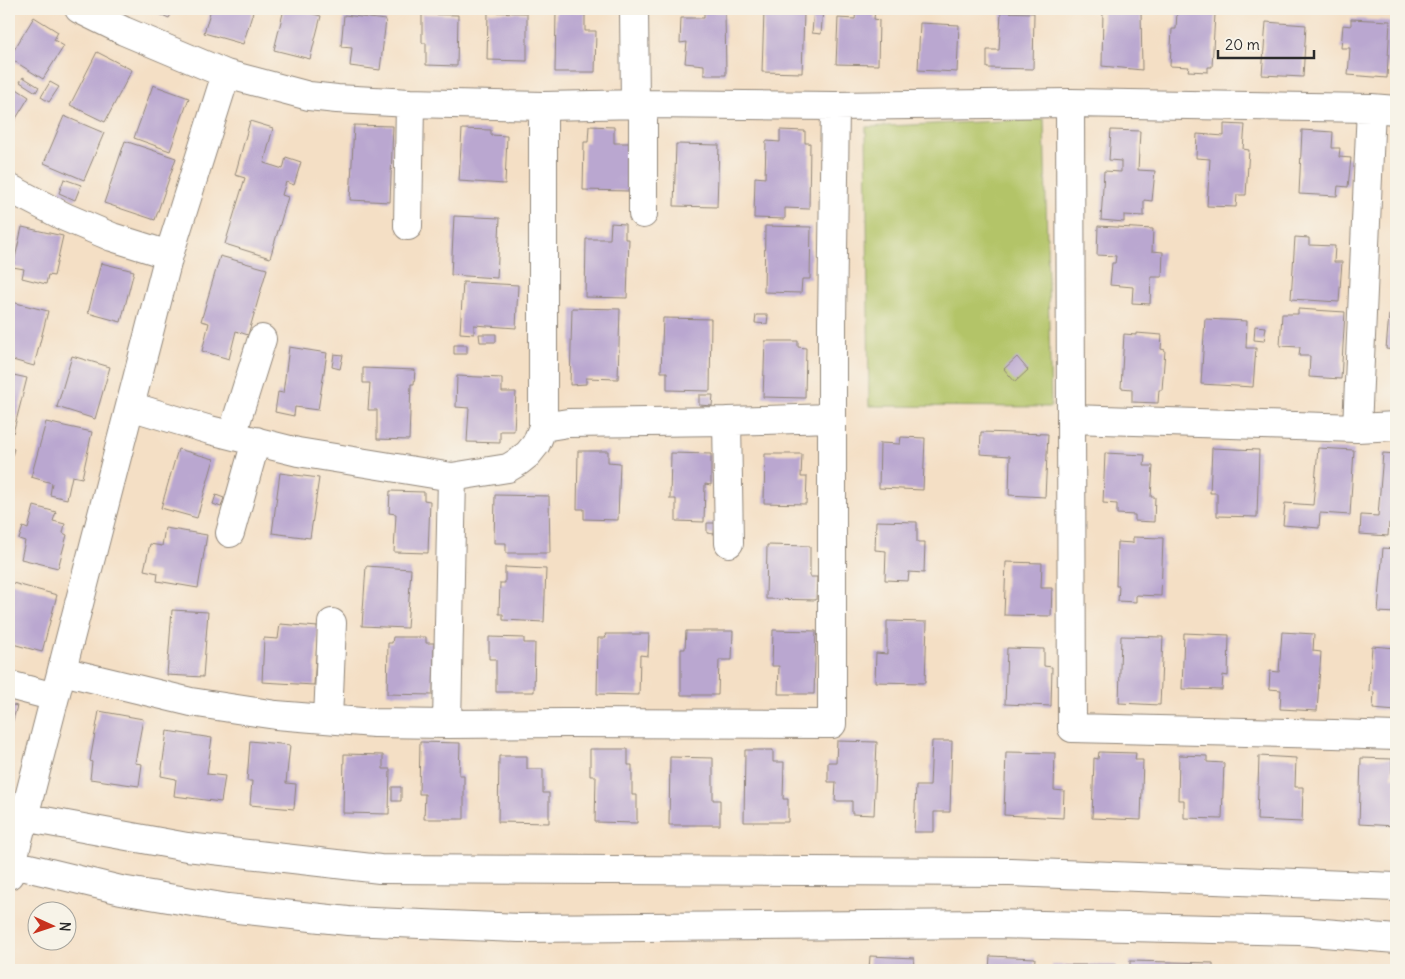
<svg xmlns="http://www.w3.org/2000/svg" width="1405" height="979" font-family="Delius,sans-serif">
<rect width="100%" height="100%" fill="#f7f3e8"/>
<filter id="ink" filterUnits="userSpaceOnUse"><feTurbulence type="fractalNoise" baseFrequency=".02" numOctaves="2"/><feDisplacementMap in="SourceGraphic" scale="10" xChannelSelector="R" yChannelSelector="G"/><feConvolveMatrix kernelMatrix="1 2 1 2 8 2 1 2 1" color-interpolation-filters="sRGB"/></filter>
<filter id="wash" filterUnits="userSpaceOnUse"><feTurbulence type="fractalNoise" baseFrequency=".0096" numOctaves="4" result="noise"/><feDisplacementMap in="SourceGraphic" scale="20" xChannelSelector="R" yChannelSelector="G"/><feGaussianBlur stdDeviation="1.12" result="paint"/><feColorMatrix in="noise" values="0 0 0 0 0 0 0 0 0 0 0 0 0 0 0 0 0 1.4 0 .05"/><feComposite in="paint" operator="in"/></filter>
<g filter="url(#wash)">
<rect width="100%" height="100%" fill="#f4dfc5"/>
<path fill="#b3c467" stroke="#6f7849" d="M1044,119l7,288 -182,-1 -3,-279z"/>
<g id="blocks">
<path fill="#baa7d0" d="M148,9h26l-5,9z
M211,9h43l-11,35 -39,-11z
M284,9h10l27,7 -11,43 -36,-9z
M814,9h9l-2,25 -9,-1z
M856,9l19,1 -1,9 5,1 -1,45 -42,-1 2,-46 17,1z
M1103,9h38l1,61 -40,-4z
M556,11l29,1v19h11l-1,41h-40z
M764,11l40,2 -2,60 -40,-1z
M488,12l39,1v48l-40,-1z
M704,12h21l1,63h-22v-10l-19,-2 2,-21 -7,1 1,-25h23z
M1001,12l33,1 -1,56 -46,-1v-18h12z
M1177,12l38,2 -3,53h-4v5l-20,-1 1,-4 -19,-1 2,-37h4z
M422,14l36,1 -1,51 -31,-1v-22h-4z
M344,15l42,5 -6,50 -30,-4 2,-18 -11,-1z
M34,17l24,15 -4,8 10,6 -21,33 -34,-21z
M1351,19l39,2 -3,57 -39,-3 2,-27h-9l2,-23 8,1z
M1266,22l40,3 -3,52 -41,-2z
M920,23l39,2 -2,47 -39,-2z
M97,52l35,18 -27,52 -35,-17z
M23,77l16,10 -3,5 -16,-10z
M50,82l9,5 -10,15 -8,-5z
M9,84l20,13 -20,33z
M153,85l36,13 -19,53 -36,-13z
M64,116l40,17 -20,47 -40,-17z
M250,121l23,7 -9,35 19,6 3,-12 15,5 -7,23 -8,-3 -4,13 6,2 -18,61 -45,-14 20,-66 -10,-3z
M1224,124l21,1 -2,24 6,1 -3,45h-9l-1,12 -29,-1 3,-47 -14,-1 1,-24 27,2z
M354,125l39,1 -3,76 -40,-2z
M589,126l25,1v16h16l-1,48 -46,-1 1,-48h4z
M462,129l29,1v5l16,1 -2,48 -46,-3z
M780,130l25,1v12h5l-1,66 -24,-1v11l-31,-1 1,-41 10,1 1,-37 14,1z
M1111,130l29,1 -2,39 17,1 -3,30 -8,-1v16l-20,-1v7l-23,-2 3,-49 17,1v-11l-12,-1z
M1302,130l31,2 -1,16h8l-1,9 12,1 -3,29 -10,-1 -1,10 -38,-2z
M125,141l51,17 -21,62 -51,-17z
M676,144l43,1 -2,62 -43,-1z
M64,179l17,6 -6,15 -16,-7z
M454,216l46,2 -3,60 -46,-3z
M611,223l14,1v15h4l-2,59 -42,-1 1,-58h24z
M765,226l46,1 -1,52h-8l-1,14 -37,-1z
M1098,226l55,3 -1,22 11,1 -1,25h-11l-1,27 -18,-1 1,-16 -23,-2 2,-22h3l1,-7 -19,-1z
M22,227l41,9 -9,40 -6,-1 -2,9 -24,-6 2,-9 -11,-2z
M1295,237l14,1v7l26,1 -1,16h8l-3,40 -48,-3z
M220,256l47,13 -19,66 -12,-4 -7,28 -27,-8 7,-28 -8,-2z
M101,263l33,8 -13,51 -33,-9z
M463,282l55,3 -2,43 -42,-3v9l-14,-1z
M12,302l36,9 -14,55 -25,-7v-46z
M572,308l48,1 -2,70 -32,-1v6l-16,1z
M1298,309l47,3 -4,67 -32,-2 1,-21h-11l1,-9 -20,-1 2,-32h16z
M756,315h12l-1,9 -12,-1z
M1389,315h7v35l-10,-1z
M663,318l48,1 -1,72 -43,-1v-18h-6z
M1205,319l42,2 -1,27h10l-3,39 -52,-3z
M1255,326l11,1 -2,14 -10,-1z
M1136,333l26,2 -1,14 4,1 -3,40h-3l-1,13 -26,-1v-13l-11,-1 3,-54 12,1z
M479,334h17v8h-16z
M765,341h33v6l8,1 -1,50 -42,-1z
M454,345h13v9h-13z
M289,347l38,6 -9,57 -23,-3 -1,9 -19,-4 3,-20 5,1z
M334,354l9,1 -3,14 -8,-2z
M72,356l38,11 -15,52 -38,-12z
M1017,357l11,13 -13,12 -11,-13z
M363,368l52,2 -1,14h-3l-2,56 -32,-1v-29h-9l2,-27h-7z
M9,374l18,4 -14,55 -4,-2z
M457,376l45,2v14h14l-2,39h-14v12l-33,-1 2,-34 -13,-1z
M699,395h14l-1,11 -13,-1z
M46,422l46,10 -10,46 -10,-2 -5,23 -17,-4 2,-12 -21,-6z
M981,432l67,2 -3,63 -36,-2 1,-39 -30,-2z
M901,437l24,1 -2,52 -44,-2 1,-45 20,1z
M9,447l5,2 -5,17z
M1212,448l47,2 -2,67 -40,-1v-23h-7z
M1318,448l36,2 -4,65 -30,-2 -1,15 -36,-3 2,-22 28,2z
M178,449l36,10 -17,59 -36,-10z
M578,451h30v11l12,1 -2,57 -34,-1v-10h-7z
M671,453l40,1v31l-6,-1 -1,38 -28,-1v-22h-6z
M1105,453l40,2 -1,11h9l-2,31h4l-1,25 -19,-1v-6l-18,-1v-10l-14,-1z
M1383,453l13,1v70l-7,-1 -1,13 -28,-2 1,-19 17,1z
M765,454h37l-1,23h6l-1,27 -42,-1z
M280,473l39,5 -9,60 -38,-5z
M390,491l34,1v8l6,1 -2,52 -34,-1 2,-38 -7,-1z
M216,495l8,3 -3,9 -8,-3z
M495,495l54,1 1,57h-44v-10h-12z
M34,506l22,6 -3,9 12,3 -2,9 4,2 -9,33 -37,-9 4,-18 -6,-2 4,-12 5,2z
M876,521l41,1v20h8l-1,31 -15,-1 -1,9 -23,-1 1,-29 -11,-1z
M707,523h8l-1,11 -7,-1z
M165,528l42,7 -9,53 -41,-7 1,-8 -14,-3 6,-26 12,2z
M1133,537l30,1 -2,58 -25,-1v7l-18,-1 1,-15h-3l1,-44 16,1z
M767,545l43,1v31h7l-1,23 -50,-1z
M1383,548l13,1v64l-18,-1z
M1006,562l36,1 -1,25h11l-1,28 -47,-1z
M366,566l45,3 -4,59 -45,-2z
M505,567l41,2 -2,53 -41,-2v-6h-4l1,-31h5z
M9,582l48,13 -15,57 -33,-9z
M172,610l36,2 -5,65 -36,-2z
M887,621l40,1 -2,61 -50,-1 1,-29 11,1z
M280,624l38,3 -4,58 -52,-3 2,-44 14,1z
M773,630l43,1 -2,63h-36l1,-28h-7z
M686,631h47l-1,29h-13l-1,35h-37v-46h4z
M1282,632l32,2 -1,17 8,1 -4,59 -37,-2 1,-19 -12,-1 1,-18 9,1z
M1184,633l45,2 -1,41 -5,-1 -1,15 -40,-1z
M605,634h44l-1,22 -8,-1 -1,40 -42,-1 1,-56h8z
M1121,636l42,1 -3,68 -41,-2z
M393,637h33v6h8l-1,52 -46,-1 1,-51h4z
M489,637l35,1v5h11l-1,49h-38v-33h-7z
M1372,646l24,2v63l-23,-2 1,-17 -5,-1z
M1007,648l37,1v17l8,1 -1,39 -46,-2z
M9,704l8,2 -8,28z
M99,711l44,8 -8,44 7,1 -3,22 -49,-7 2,-17 -2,-1z
M167,731l45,7 -5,36 18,2 -4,26 -47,-6 2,-17 -15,-3z
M250,741l40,4 -4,38 10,1 -2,25 -44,-4 2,-24h-5z
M837,741l40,1 -3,73 -22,-1v-13h-17l1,-19h-8v-20h8z
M932,741h20l-2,71h-16v20h-20l2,-46h14z
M420,742l40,1 -1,32h5v44h-40l1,-25h-6z
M590,749h38v16h4v30h5v28l-42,-1 1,-46h-6z
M745,750h28v12h11l-1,37h5v23h-44z
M1006,752l49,1 -1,37 10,1 -1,27 -59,-3z
M1099,752l37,1 -1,7h8l-2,60 -49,-2 2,-60 4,1z
M344,754l39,1v14h7l-1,45 -46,-1z
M1179,755l28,1v6l17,1 -2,56 -38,-1v-18h-6z
M499,756h28v13h16v24h6v30l-51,-1z
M1259,756l37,2 -1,29h8l-1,35 -45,-2z
M670,757l43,1v42h7v25h-51z
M1361,758l31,1v18h4v49l-37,-2z
M392,787h9v14h-9z
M870,956l44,2 -1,12h-44z
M990,956l45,2 -1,12h-45z
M1130,961l83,2v7h-83z
M1052,965h64v5h-64z"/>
</g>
</g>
<g filter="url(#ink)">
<use href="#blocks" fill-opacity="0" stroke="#908578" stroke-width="1"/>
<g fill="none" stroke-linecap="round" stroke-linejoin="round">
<defs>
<path id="minor" d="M79,9l45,22 102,43 83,22 28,3 73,4 133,3 100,-2 192,2 235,-3 301,5 25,2
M634,9l1,95
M1070,103l2,625 262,6 62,2
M643,104v110
M543,106v321
M9,188l56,29 47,20 57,18
M408,226l2,-123
M130,406l80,24 88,22 154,25 56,-9 10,-6 10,-8 8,-10 7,-17 25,-4 159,-2 105,-3
M1071,419l286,9 39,-2
M727,421l2,122
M1357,428l14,-320
M232,435l30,-96
M230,533l26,-92
M62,671l129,31 85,13 98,8 73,1 118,-1 267,1v-401l3,-217
M9,685l46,12
M328,719l4,-96
M447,724l5,-247
M9,813l14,4 164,30 193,22 630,3 386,15
M9,863l112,27 107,18 120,13 171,7 475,-4 306,7 96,8
M9,875l160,-620 57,-181"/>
</defs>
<use href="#minor" stroke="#908578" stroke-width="30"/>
<use href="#minor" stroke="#fff" stroke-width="28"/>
</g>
</g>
<rect width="1405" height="979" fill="none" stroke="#f7f3e8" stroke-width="30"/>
<g transform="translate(52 926) rotate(93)"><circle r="24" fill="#f7f3e8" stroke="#a5a39c"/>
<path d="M0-4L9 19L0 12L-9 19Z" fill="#c8321e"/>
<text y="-8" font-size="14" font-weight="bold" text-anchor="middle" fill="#2b2b2b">N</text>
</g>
<path d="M1218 50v8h96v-8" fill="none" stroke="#2b2b2b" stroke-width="2.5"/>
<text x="1225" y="50" font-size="15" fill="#2b2b2b" stroke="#f7f3e8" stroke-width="4" paint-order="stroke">20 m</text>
</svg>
